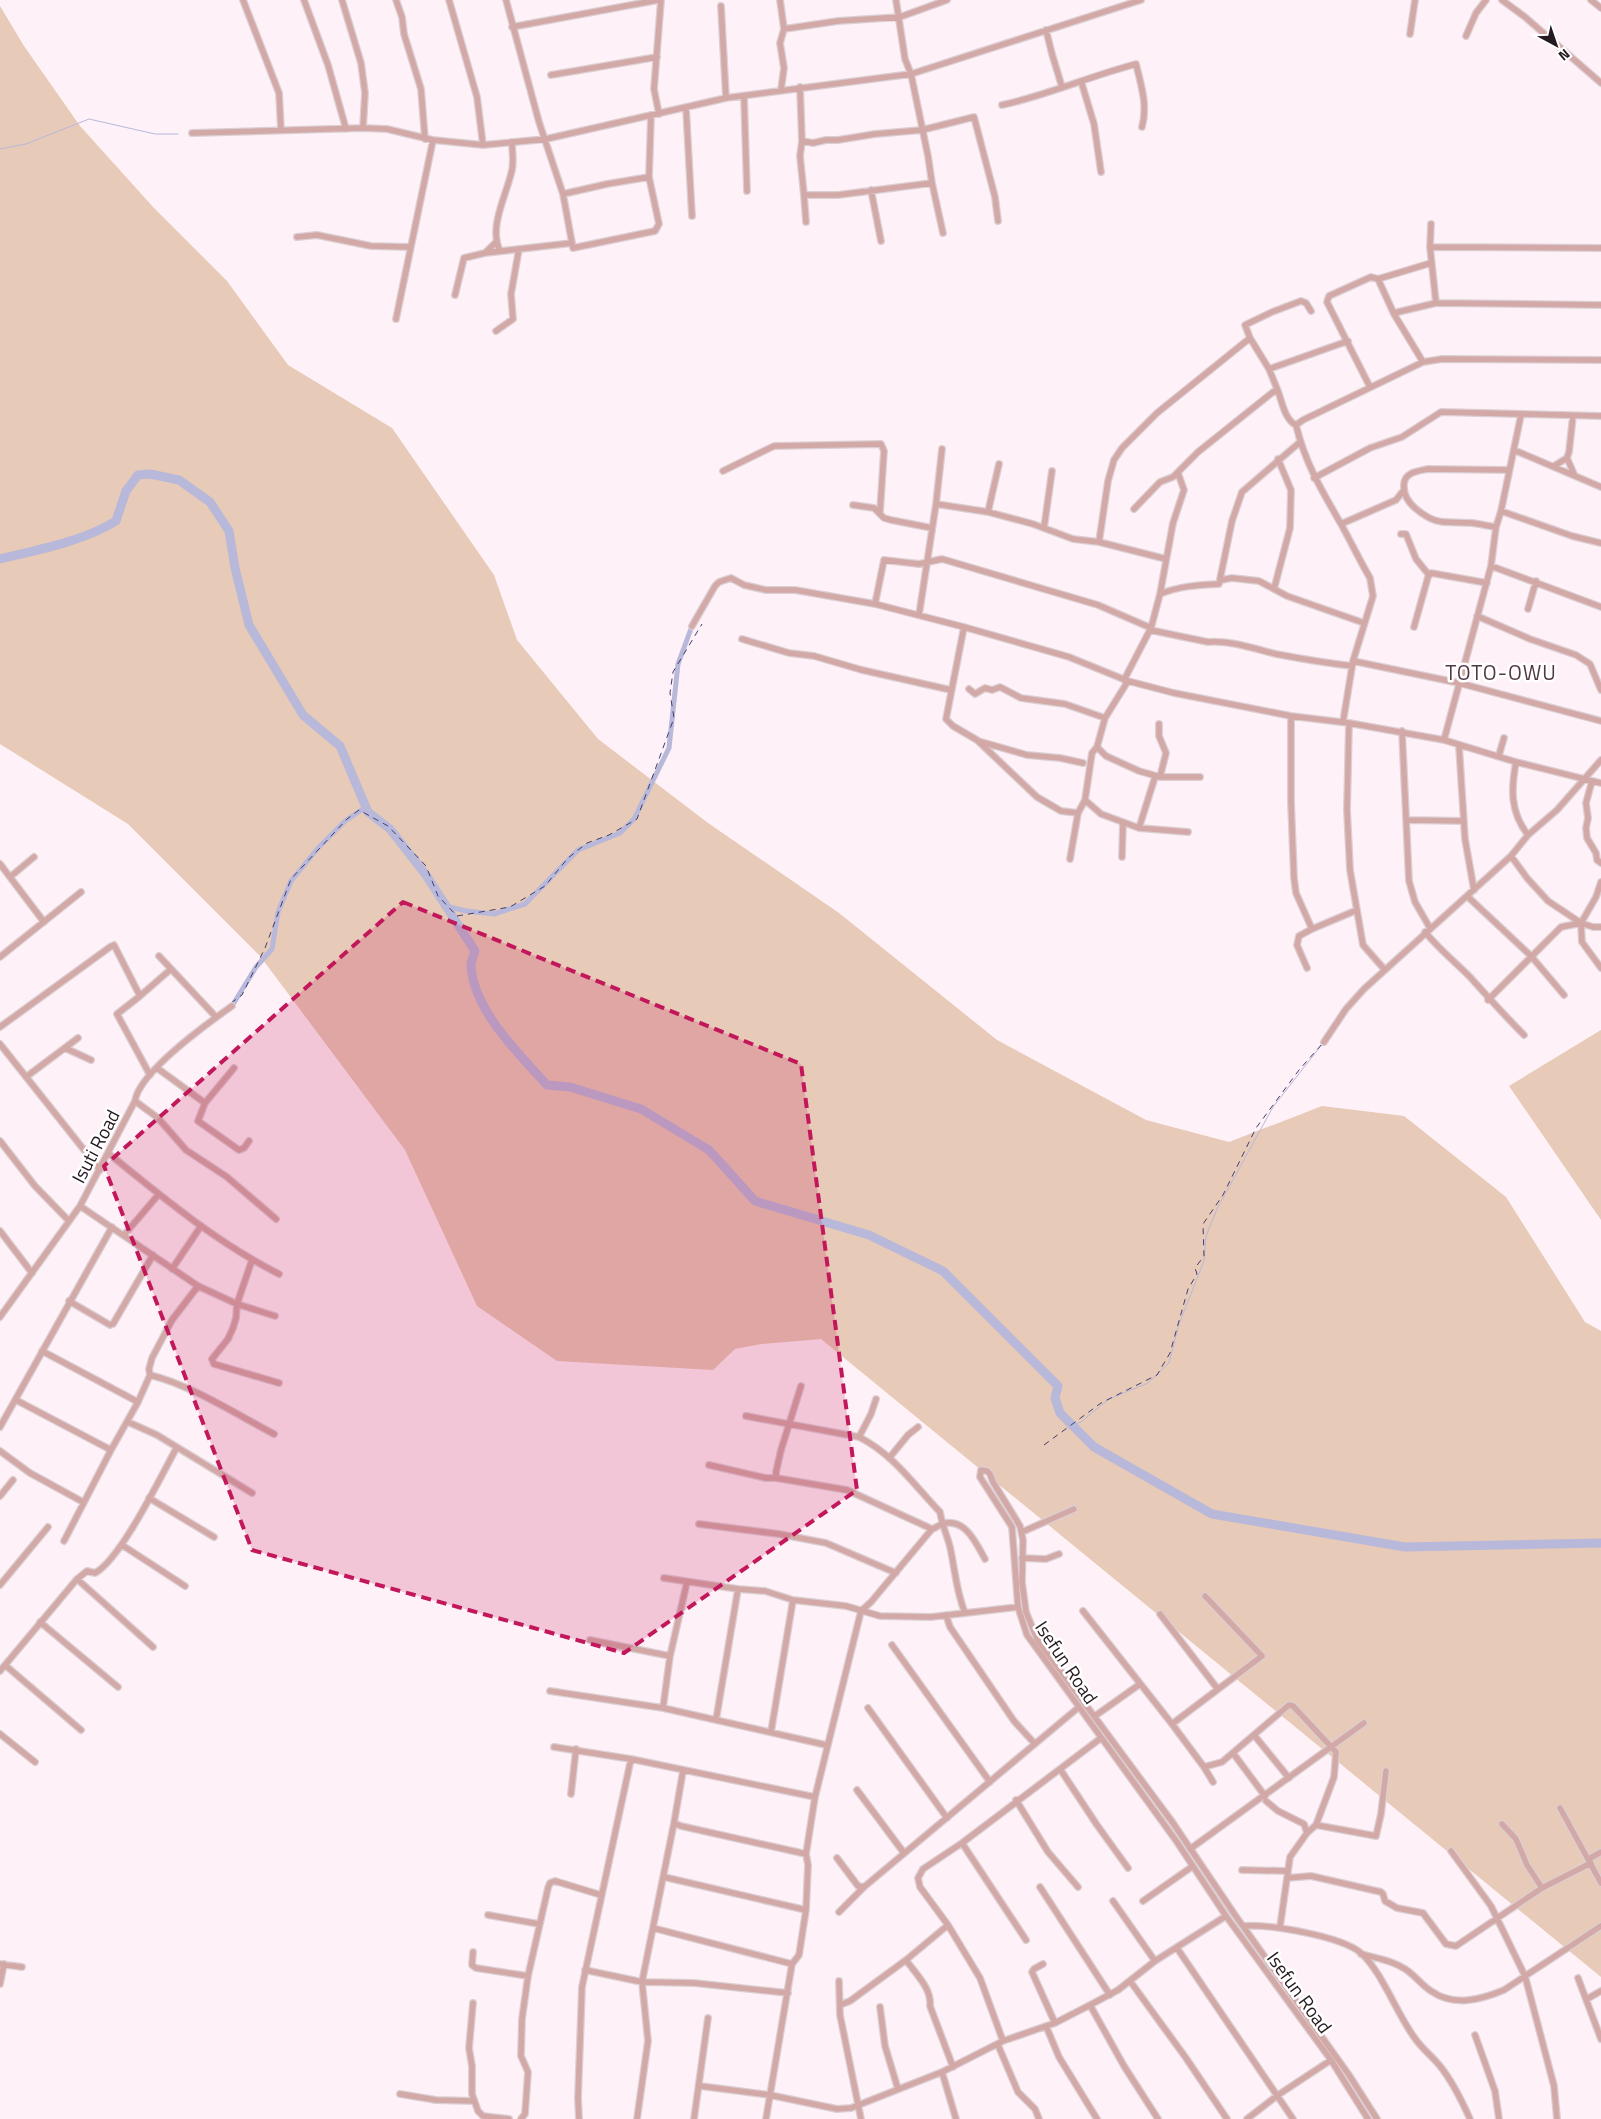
<svg xmlns="http://www.w3.org/2000/svg" width="1601" height="2119" font-family="'Titillium Web',sans-serif">
<rect width="100%" height="100%" fill="#fef1f7"/>
<path fill="#e7cab7" d="M0,6l24,40 56,80 74,82 73,73 61,84 104,63 102,147 23,65 81,99 110,84 131,90 158,127 149,80 83,22 93,-36 82,10 102,81 79,125 16,9v646l-780,-638 -60,5 -26,5 -22,21 -156,-9 -80,-55 -72,-156 -145,-194 -132,-132 -128,-80z
M1601,1030v190l-92,-134z"/>
<g fill="none" stroke-linecap="round" stroke-linejoin="round">
<path stroke="#b8b8da" stroke-width="1" d="M0,149l26,-5 63,-25 66,15h23
M1072,1425l9,-3 28,-23 39,-16 21,-20 10,-39 25,-63 2,-25 11,-27 56,-102 50,-64"/>
<path stroke="#b8b8da" stroke-width="5" d="M446,906l20,5 28,3 31,-10 53,-54 42,-17 14,-14 35,-71 9,-84 14,-38
M232,1006l24,-39 16,-18 6,-37 13,-31 27,-33 27,-27 21,-14"/>
<path stroke="#b8b8da" stroke-width="9" d="M0,559c37,-9 84,-18 116,-38l10,-30 12,-16 12,-1 29,6 31,22 19,29 6,37 14,57 54,90 37,31 28,66 22,17 36,46 49,76c-1,4 -4,10 -4,14 2,45 48,89 76,120l23,2 71,22 68,41 46,51 114,34 74,36 115,115 -3,12 5,15 34,34 118,67 193,33 196,-4"/>
<path stroke="#413e6d" stroke-width="1" stroke-dasharray="6 5" stroke-linecap="butt" d="M231,1003l11,-8 23,-47 26,-69 56,-60 12,-9 29,16 38,40 12,30 19,20 53,-9 35,-21 23,-28 19,-15 22,-8 28,-16 37,-101 -4,-25 3,-21 29,-48
M1044,1445l57,-42 56,-28 13,-22 18,-64 9,-15 -2,-6 9,-12 -1,-32 20,-29 33,-67 43,-58 24,-27"/>
<defs>
<path id="minor" d="M243,0l36,93 2,37
M304,0l24,65 18,64
M342,0l19,63 4,30 -2,35
M396,0l6,17 2,17 17,55 4,50
M449,0l28,97 6,48
M506,0l33,122 24,72 9,49
M780,0l4,29 -4,14 4,25 -3,22
M1502,0l23,17 76,66
M1591,0l10,8
M721,6l5,92
M512,27l146,-27
M784,29l54,-8 62,-4 47,-17
M1046,30l6,24 10,33
M1410,34l5,-34
M1466,36l10,-23 10,-13
M551,75l106,-18
M1081,81l13,43 7,48
M800,87l2,54 -2,15 4,39h34l94,-12 -4,-27 -17,-82 -6,-15 -9,-59
M744,96l3,95
M1002,105c46,-10 88,-29 134,-41 5,21 12,41 6,63
M686,108l6,108
M659,114l-5,-25 7,-89
M192,133l171,-5 24,1 46,11 50,5 63,-6 180,-41 185,-24 230,-74
M802,141l11,2 13,-3h12l37,-6 47,-4 52,-13 21,80 3,24
M932,183l11,50
M871,190l10,51
M563,194l44,-10 42,-7
M804,195l2,27
M297,237l20,-2 54,11 39,1
M1430,247l1,-23
M500,251c-12,-24 7,-57 12,-81 2,-9 0,-19 0,-28
M485,253l87,-10 1,5 82,-17 4,-7 -10,-47 2,-61
M1378,279l16,35
M455,295l9,-37 21,-5 11,-11
M1436,303l-6,-56 171,1
M1311,311l-5,-8 -5,-2 -29,11 -27,13 5,13 19,31 79,-28
M396,319l37,-179
M496,331l17,-12 -2,-25 8,-45
M1423,362l-29,-48 4,-2 38,-9 165,2
M1370,387l-43,-85 2,-6 42,-19 7,2 53,-16
M1278,391c4,11 7,29 18,34 9,38 26,66 45,99 10,18 19,37 29,54l3,18 -20,65 -10,61
M1296,425l7,-5 120,-58 19,-3 159,1
M1514,450l87,37
M1567,458l7,16
M1554,466l13,-8 2,-6 4,-36
M723,471l51,-25 107,-2 3,7 -4,61
M1314,478l56,-30 32,-11 39,-25 160,4
M936,504l52,8 11,-48
M853,505l21,3 10,10 7,2 41,8
M1134,509l26,-27 13,-5 25,-25 75,-60 5,-1 -9,-22
M1501,511l71,25 29,7
M988,512l45,12 40,15 26,3 67,17
M1341,524l55,-24 8,-10
M1496,527l5,-16 20,-96
M1044,528l8,-57
M1401,534h5l10,25 13,16
M1099,542l9,-61 6,-21 8,-12 35,-35 93,-75
M1491,566l110,41
M1221,580l11,-2 27,3 28,15 77,27
M1274,589l16,-61 1,-38 -13,-31
M1160,594c19,-8 39,-9 59,-10l13,-63 10,-29 58,-50
M875,604l9,-44 35,4 23,-5 156,46 53,23
M1528,609l8,-28
M919,615l17,-111 6,-55
M1477,616l53,23 46,16 14,9 11,26
M692,626l23,-40 4,-4 12,-4 13,7 22,5h29l80,14 89,23 105,30 59,24 46,12 117,23 58,7 95,17 72,22 85,21
M964,627l-18,92 7,7 24,14 60,57 24,14 17,2 -8,46
M1414,627l14,-50 3,-4 56,10
M1150,630l58,12c22,-2 47,7 68,12 26,5 51,9 76,12
M742,639l47,14 25,3 48,14 89,20
M1353,661l106,22 142,38
M1124,680l27,-52 9,-34 13,-71 11,-33 -6,-17
M969,689l6,5 10,-6 7,2 8,-3 21,11 44,6 40,14
M1291,716v86l3,76 2,15 16,36 45,-19
M1349,723l-2,87 3,60 13,75 22,25
M1402,731l7,150 6,21 15,26
M1444,740l47,-174 5,-39c-8,-1 -16,-3 -24,-4 -26,-2 -35,4 -57,-15 -7,-6 -12,-14 -11,-24 1,-12 14,-13 24,-15l81,1
M978,741l49,14 33,3 23,5
M1459,746l6,93 9,51
M1097,747l9,9 33,15 21,6 6,-24 -7,-17v-12
M1499,755l5,-17
M1516,762c-5,27 -6,50 12,73
M1160,777h40
M1592,781l-6,22 2,15 -2,10 1,10 9,15 1,7 4,3
M1085,800l16,14 38,14 16,-51
M1078,813l7,-13 7,-47 5,-6 8,-29 23,-37
M1407,820l57,1
M1139,828l49,4
M1511,856l16,22 21,23 33,22 1,19 19,26
M1122,857l1,-34
M0,864l44,58
M10,877l24,-20
M1467,896l64,60 33,39
M1581,923l15,-26 5,-15
M1425,932c14,17 30,30 45,45 18,20 35,39 54,58
M159,956l57,61
M0,957l81,-65
M1307,968l-10,-23 2,-9 13,-7
M1488,1000l73,-73 20,-4 12,4h8
M0,1027l110,-80 4,-2 26,51
M1324,1042l22,-33 18,-20 147,-133 17,-21 29,-25 44,-50
M0,1044l100,126
M65,1048l26,12
M157,1068l48,35
M234,1068l-29,35 -7,18 41,29 5,-2 5,-7
M150,1075l-33,-61 23,-18 31,-27
M26,1077l52,-39
M135,1101l23,17 28,32 41,27 49,42
M0,1141l35,45 34,35
M108,1153c54,44 108,89 171,121
M80,1206l118,80 39,18 38,12
M0,1231l32,42
M124,1235l35,-41
M252,1260l-15,44 -1,14 -3,10 -5,11 -16,20 2,5 65,19
M172,1269l29,-43
M69,1301l41,24 3,-1 40,-69
M0,1317l80,-111 55,-105c4,-29 73,-78 97,-95
M42,1351l96,51
M150,1375c41,10 86,39 124,59
M16,1400l95,50
M746,1416l113,21c34,17 55,48 81,75 2,13 7,23 10,35 5,22 6,44 15,66
M128,1422l29,13 95,58
M0,1427l112,-200
M859,1437l12,-23 5,-15
M0,1451l30,22 53,29
M890,1457l18,-22 10,-8
M709,1465l57,13h10l71,12 85,39c4,-1 7,-4 10,-5 23,-7 34,19 43,35
M776,1478v-6l5,-22 20,-64
M0,1496l13,-16
M149,1498l65,39
M699,1524l80,10 47,9 70,30
M1022,1532l52,-23
M64,1541l47,-91 27,-48 12,-27 -1,-6 3,-11 20,-38 26,-34
M122,1545l63,41
M1022,1558l24,1 13,-5
M664,1578l74,11 27,2 28,9 53,6 34,10 51,1 87,-10
M77,1579l76,68
M0,1585l48,-58
M1083,1611l89,113 32,43 9,15
M1160,1614l57,74
M946,1615l4,12 64,94 21,23
M40,1622l78,65
M590,1640l80,16
M892,1645l98,137
M5,1665l76,65
M0,1671l77,-92 10,-8 8,2c26,-14 66,-97 82,-126
M550,1691l113,17 163,37
M663,1708l7,-52 17,-74
M868,1708l79,110
M1095,1716l45,-32
M716,1720l22,-131
M1172,1724l90,-68 -57,-60
M771,1732l22,-132
M0,1734l35,28
M1254,1735l35,43
M554,1747l77,12 184,38
M1233,1753l32,43
M1204,1767l18,-5 67,-57 4,1 43,46 -2,25 -18,48 -9,8 -17,24 -10,70
M1060,1769l37,56 31,43
M683,1771l-9,52 7,3 125,28
M857,1790l47,63
M571,1794l5,-45
M1016,1800l32,52 30,35
M1266,1801l12,10 26,13 3,9
M1560,1808l41,75
M1502,1824l14,15 11,26 15,23
M1316,1825l60,11 5,-22 5,-43
M962,1843l64,97
M1190,1849l174,-126
M1451,1851l40,55 34,70 29,110 3,33
M837,1858l21,28 6,1
M1589,1859l12,-7
M1242,1870l45,1
M664,1877l142,33
M1287,1878l24,-2 70,16 2,2 2,7 12,7 26,5 23,31 10,2 86,-58 49,-25
M1040,1887l70,108
M1113,1901l42,60
M1143,1901l50,-35
M839,1912l25,-25 215,-180
M488,1915l51,9
M1243,1926c26,-2 98,10 118,27 21,19 36,61 53,84 7,11 18,19 26,29 12,15 22,35 30,53
M653,1928l139,36
M1177,1948l116,171
M473,1952l-1,13 4,3 52,8
M1361,1954c16,4 33,7 47,17 8,6 15,15 23,20 23,16 49,9 73,-1l97,-64
M906,1960c10,14 26,29 24,46l23,61
M0,1964l22,3
M1043,1964l-9,5 -2,3 23,51
M585,1970l57,12 52,1 94,10
M1578,1978l23,61
M839,1981l1,34 21,104
M1130,1981l56,77 41,61
M0,1984l4,-20
M1587,1999l14,-8
M473,2003l-4,45 3,18v28l6,17 5,5 26,3
M840,2005l10,-4 56,-41 42,-35
M1090,2005l34,61 34,53
M880,2007l5,39 13,43
M1046,2026l13,31 38,62
M1475,2035l20,56 4,28
M1003,2041l-23,-63 -32,-53 -28,-38 -2,-9 5,-9 39,-26 139,-105
M998,2045l20,47 17,17 4,10
M942,2072l14,47
M700,2086l70,9 67,14 14,-1 91,-36 61,-31 52,-18 35,-18 28,-15 37,-29 71,-45
M400,2094l36,6 38,1
M521,2119l4,-5 3,-42 -7,-16 1,-37 6,-43 20,-88 2,-5 5,-2 46,14
M579,2119l-1,-21 4,-111 49,-228
M637,2119l11,-78 -6,-59 32,-159
M694,2119l14,-101
M766,2119l26,-155 7,-9 7,-45 2,-45 -2,-11 9,-57 46,-186 10,-9 61,-73
M1247,2119l31,-24 53,-35
M1368,2119l-37,-59 -105,-144 -49,-74 -150,-207 -9,-28 -6,-80 -32,-50 1,-7 6,1 3,3 3,8 27,44 3,14 -1,42 4,30 11,27 136,184 62,92 114,160 28,44"/>
</defs>
<use href="#minor" stroke="#dbcfd4" stroke-width="8"/>
<use href="#minor" stroke="#d2a9a6" stroke-width="5.5"/>
</g>
<path fill="#c2185b" fill-opacity="0.2" stroke="#c2185b" stroke-width="4" stroke-dasharray="10 6" stroke-linejoin="round" d="M403,902l398,162 56,426 -233,163 -372,-103 -148,-384z"/>
<g text-anchor="middle" dominant-baseline="central" stroke-width="5" stroke-linejoin="round" paint-order="stroke">
<g font-size="19" fill="#251a1f" stroke="#fff">
<text transform="translate(95 1146) rotate(-62)">Isuti Road</text>
<text transform="translate(1067 1662) rotate(56)">Isefun Road</text>
<text transform="translate(1300 1992) rotate(54)">Isefun Road</text>
</g>
<g font-size="21" letter-spacing="1" fill="#513743" stroke="#fff">
<text x="1501" y="672">TOTO-OWU</text>
</g>
</g>
<g transform="translate(1556 45) rotate(140)" stroke="#ffffff" stroke-width="4" paint-order="stroke">
<path d="M0-4L9 19L0 12L-9 19Z" fill="#251a1f"/>
<text y="-8" font-size="14" font-weight="bold" text-anchor="middle" fill="#251a1f">N</text>
</g>
</svg>
